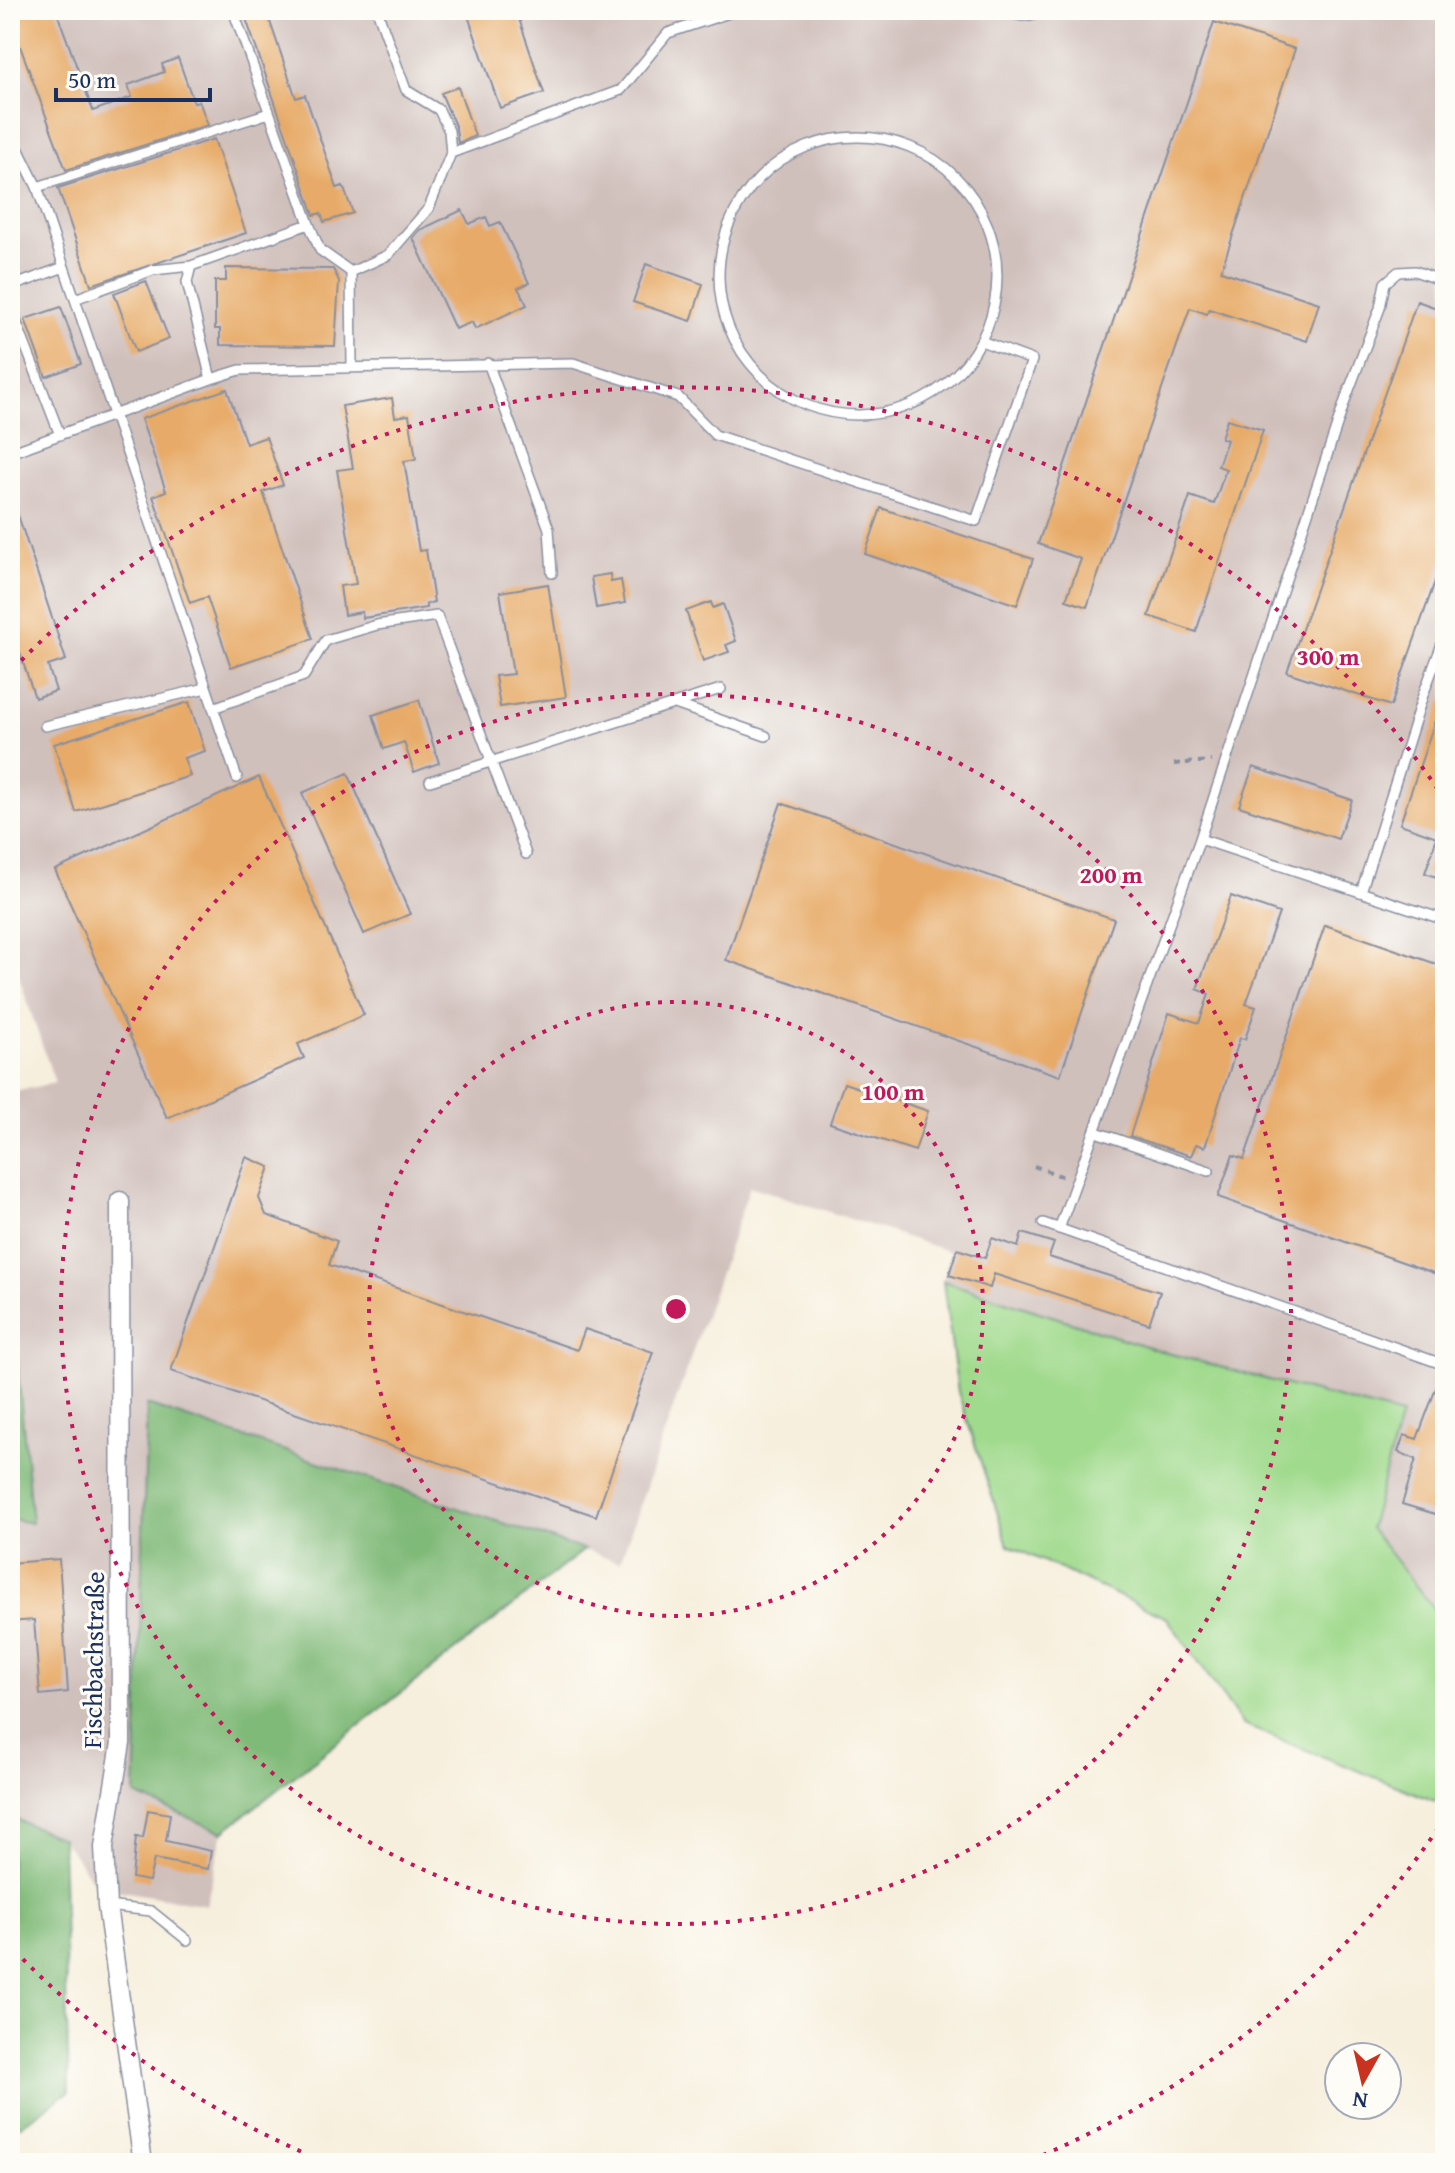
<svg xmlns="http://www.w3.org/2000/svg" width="1455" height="2173" font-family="'Gentium Book Plus',serif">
<rect width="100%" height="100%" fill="#fdfcf7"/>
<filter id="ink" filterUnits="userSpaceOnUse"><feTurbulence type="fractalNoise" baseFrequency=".0125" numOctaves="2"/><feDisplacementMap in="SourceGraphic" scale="16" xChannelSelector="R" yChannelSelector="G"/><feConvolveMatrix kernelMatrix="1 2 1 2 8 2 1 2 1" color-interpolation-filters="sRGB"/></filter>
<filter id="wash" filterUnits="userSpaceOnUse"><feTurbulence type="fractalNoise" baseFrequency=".006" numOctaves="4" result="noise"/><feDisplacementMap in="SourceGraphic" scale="32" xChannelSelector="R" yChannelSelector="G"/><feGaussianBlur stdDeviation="1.8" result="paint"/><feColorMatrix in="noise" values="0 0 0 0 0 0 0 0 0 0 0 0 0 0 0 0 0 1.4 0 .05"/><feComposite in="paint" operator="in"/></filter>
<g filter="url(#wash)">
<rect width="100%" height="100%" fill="#f7efdd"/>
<path fill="#d0c0bc" d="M10,10h1435v1613l-75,-95 31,-113 -234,-62 -224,-72 8,-29 -201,-66 -130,376 -473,-157 -12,390 88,37 -17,73 -109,-18 -35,-49 -52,-21v-298l22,3 -20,-215 -2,-215 45,-9 -45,-132z"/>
<path fill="#a0da8d" stroke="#5e8476" stroke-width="2" d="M943,1281l224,72 234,62 -31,113 75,95v182l-202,-80 -76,-107 -159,-73 -50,-153z"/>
<path fill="#80ba78" stroke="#4e746b" stroke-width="2" d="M10,1201l2,106 20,216 -22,-4z
M147,1405l437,145 -361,282 -88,-37z
M10,1817l52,21 7,254 -59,40z"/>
<g id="blocks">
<path fill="#e7aa68" d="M10,10h46l37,101 39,-14 -4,-12 36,-13 -2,-8 16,-6 16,45 5,-2 9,24 -142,45 -56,-151z
M243,10h23l30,88 9,-3 32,93 6,-2 10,27 -29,9 -3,-9 -7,2z
M466,10h50l28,83 -44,15z
M1214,22l81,27 -74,222 98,32 -12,38 -98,-32 -2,5 -17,-6 -103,299 -21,-7 15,-41 -43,-15z
M458,87l17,49 -17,7 -2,-15 -15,-35z
M214,139l32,94 -155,52 -33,-97z
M462,210l7,14 17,-7 4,9 10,-4 29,61 -11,5 9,17 -52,24 -3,-7 -17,7 -42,-91 7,-8z
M646,264l57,20 -12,37 -58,-19z
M226,268l107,1 6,12 -4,65 -115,-1v-16h-5v-48h11z
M146,281l23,58 -33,13 -22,-59z
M1417,301l28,10v242l-54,153 -104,-34z
M61,307l20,57 -35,13 -21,-58z
M227,389l19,55 20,-7 17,48 -20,7 50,147 -82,28 -24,-70 -17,6 -37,-107 13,-5 -25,-72z
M392,398l3,19 14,-2 7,44 -12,2 15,90 7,-1 8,52 -8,2v4l-63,10 -1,-6 -18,3 -4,-29 16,-2 -19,-114 16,-2 -11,-62z
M1227,419l36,11 -67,202 -47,-16 41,-120 24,8 12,-35 -8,-3 9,-26 -6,-2z
M13,500l53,160 -18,6 8,25 -21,7 -25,-75v-122z
M881,508l152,51 -16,46 -152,-51z
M610,574l1,8 10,-2 4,23 -29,5 -5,-31z
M548,584l18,113 -66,10 -5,-31 18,-2 -13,-82z
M711,602l2,6 10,-4 13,37 -10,4 3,7 -26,9 -17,-50z
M419,700l20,63 -25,9 -10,-30 -20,7 -11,-34z
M1442,700h3v180l-20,-7 12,-36 -37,-13z
M189,702l16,49 -21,7 6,18 -114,36 -22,-68z
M1253,767l99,33 -14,39 -99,-33z
M348,773l62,141 -46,20 -62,-141z
M259,777l105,238 -66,29 6,14 -137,60 -112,-248z
M781,803l333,116 -54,157 -334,-116z
M1231,896l48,17 -33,91 10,3 -11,32 -5,-1 -35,109 -9,-3 -5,12 -61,-20 39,-123 30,10 10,-29 -12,-5z
M1325,925l120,42v310l-227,-80 15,-42 11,4z
M844,1083l84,28 -13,40 -85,-28z
M246,1157l24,10 -11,31 7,17 71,26 -8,24 248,85 8,-21 68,23 -57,164 -425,-145z
M1022,1233l32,10 -5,14 111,35 -11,32 -155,-50 -4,14 -41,-13 8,-26 28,9 7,-20 26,9z
M1442,1372h3v145l-43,-13 14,-45 -18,-7 6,-17 13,4z
M59,1559l9,133 -28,3 -6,-75 -24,2v-59z
M148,1810l22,4 -4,27 45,10 -3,18 -54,-10 -5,22 -17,-3 4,-41 7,1z"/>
</g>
</g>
<g filter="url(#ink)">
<use href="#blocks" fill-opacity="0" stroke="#898f9e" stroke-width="2"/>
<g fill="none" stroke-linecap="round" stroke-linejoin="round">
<defs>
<path id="service" d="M233,10l76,214
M988,10l36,6 31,-6
M10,132l27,55
M719 276a139 139 0 1 1 278 0a139 139 0 1 1-278 0Z
M451,153l170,-63 47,-57 70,-23
M351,272l37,-17 41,-47 22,-55 -2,-22 -10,-21 -33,-20 -29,-80
M10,287l54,-20
M75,299l78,-29 38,-4
M10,306l50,129
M488,363l61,166 3,44
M211,379l29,-9 333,-7 105,34 37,38 261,86 56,-161 -51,-19
M10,453l201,-74 -24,-97 4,-16 118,-42 11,26 31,22 1,95
M675,704l91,32
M213,708l91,-32 22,-36 51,-15 60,-9 89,238
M45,726l161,-38
M237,778l-200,-591 232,-74
M430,781l291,-92
M1200,839l245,81
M1361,892l62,-197 22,-59
M1096,1132l113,39
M1043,1223l402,142
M1059,1229l141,-390 146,-441 34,-90 5,-25 13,-11 17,-1 30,11
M107,1906l44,5 36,29"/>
<path id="minor" d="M120,1201l1,542 -17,104 3,59 36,257"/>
</defs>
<use href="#service" stroke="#898f9e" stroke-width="12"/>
<use href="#minor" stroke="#898f9e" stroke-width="21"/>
<path stroke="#898f9e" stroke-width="4" stroke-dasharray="6 6" stroke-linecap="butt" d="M1174,764l37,-3
M1034,1166l30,11"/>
<use href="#service" stroke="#fff" stroke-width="9"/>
<use href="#minor" stroke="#fff" stroke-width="18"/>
</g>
</g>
<g fill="none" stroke="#c2185b" stroke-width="4" stroke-dasharray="4 8">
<circle cx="676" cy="1309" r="307"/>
<circle cx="676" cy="1309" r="615"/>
<path d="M1445 1818A922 922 0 0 1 1029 2161M323 2161A922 922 0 0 1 13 1949M13 669A922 922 0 0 1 1445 800"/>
</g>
<g text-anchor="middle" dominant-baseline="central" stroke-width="6" stroke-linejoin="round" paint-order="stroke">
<g font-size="26" fill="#1b2f5e" stroke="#fdfcf7">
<text transform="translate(93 1660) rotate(-89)">Fischbachstraße</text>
</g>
</g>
<circle cx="676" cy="1309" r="12" fill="#c2185b" stroke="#fdfcf7" stroke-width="4"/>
<g font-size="24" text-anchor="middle" font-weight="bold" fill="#c2185b" stroke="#fdfcf7" stroke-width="6" stroke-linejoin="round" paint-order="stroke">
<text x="1328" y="665">300 m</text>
<text x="1111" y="883">200 m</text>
<text x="893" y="1100">100 m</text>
</g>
<rect width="1455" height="2173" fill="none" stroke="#fdfcf7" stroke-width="40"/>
<g transform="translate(1363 2081) rotate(188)"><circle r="38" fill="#fdfcf7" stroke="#a3aaba" stroke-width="2"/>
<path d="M0-6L14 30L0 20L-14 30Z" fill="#c8321e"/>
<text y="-12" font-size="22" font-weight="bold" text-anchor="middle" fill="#1b2f5e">N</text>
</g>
<path d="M56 88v12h154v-12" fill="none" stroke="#1b2f5e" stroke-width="4"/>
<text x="68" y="88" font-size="24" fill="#1b2f5e" stroke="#fdfcf7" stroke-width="6" paint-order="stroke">50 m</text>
</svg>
